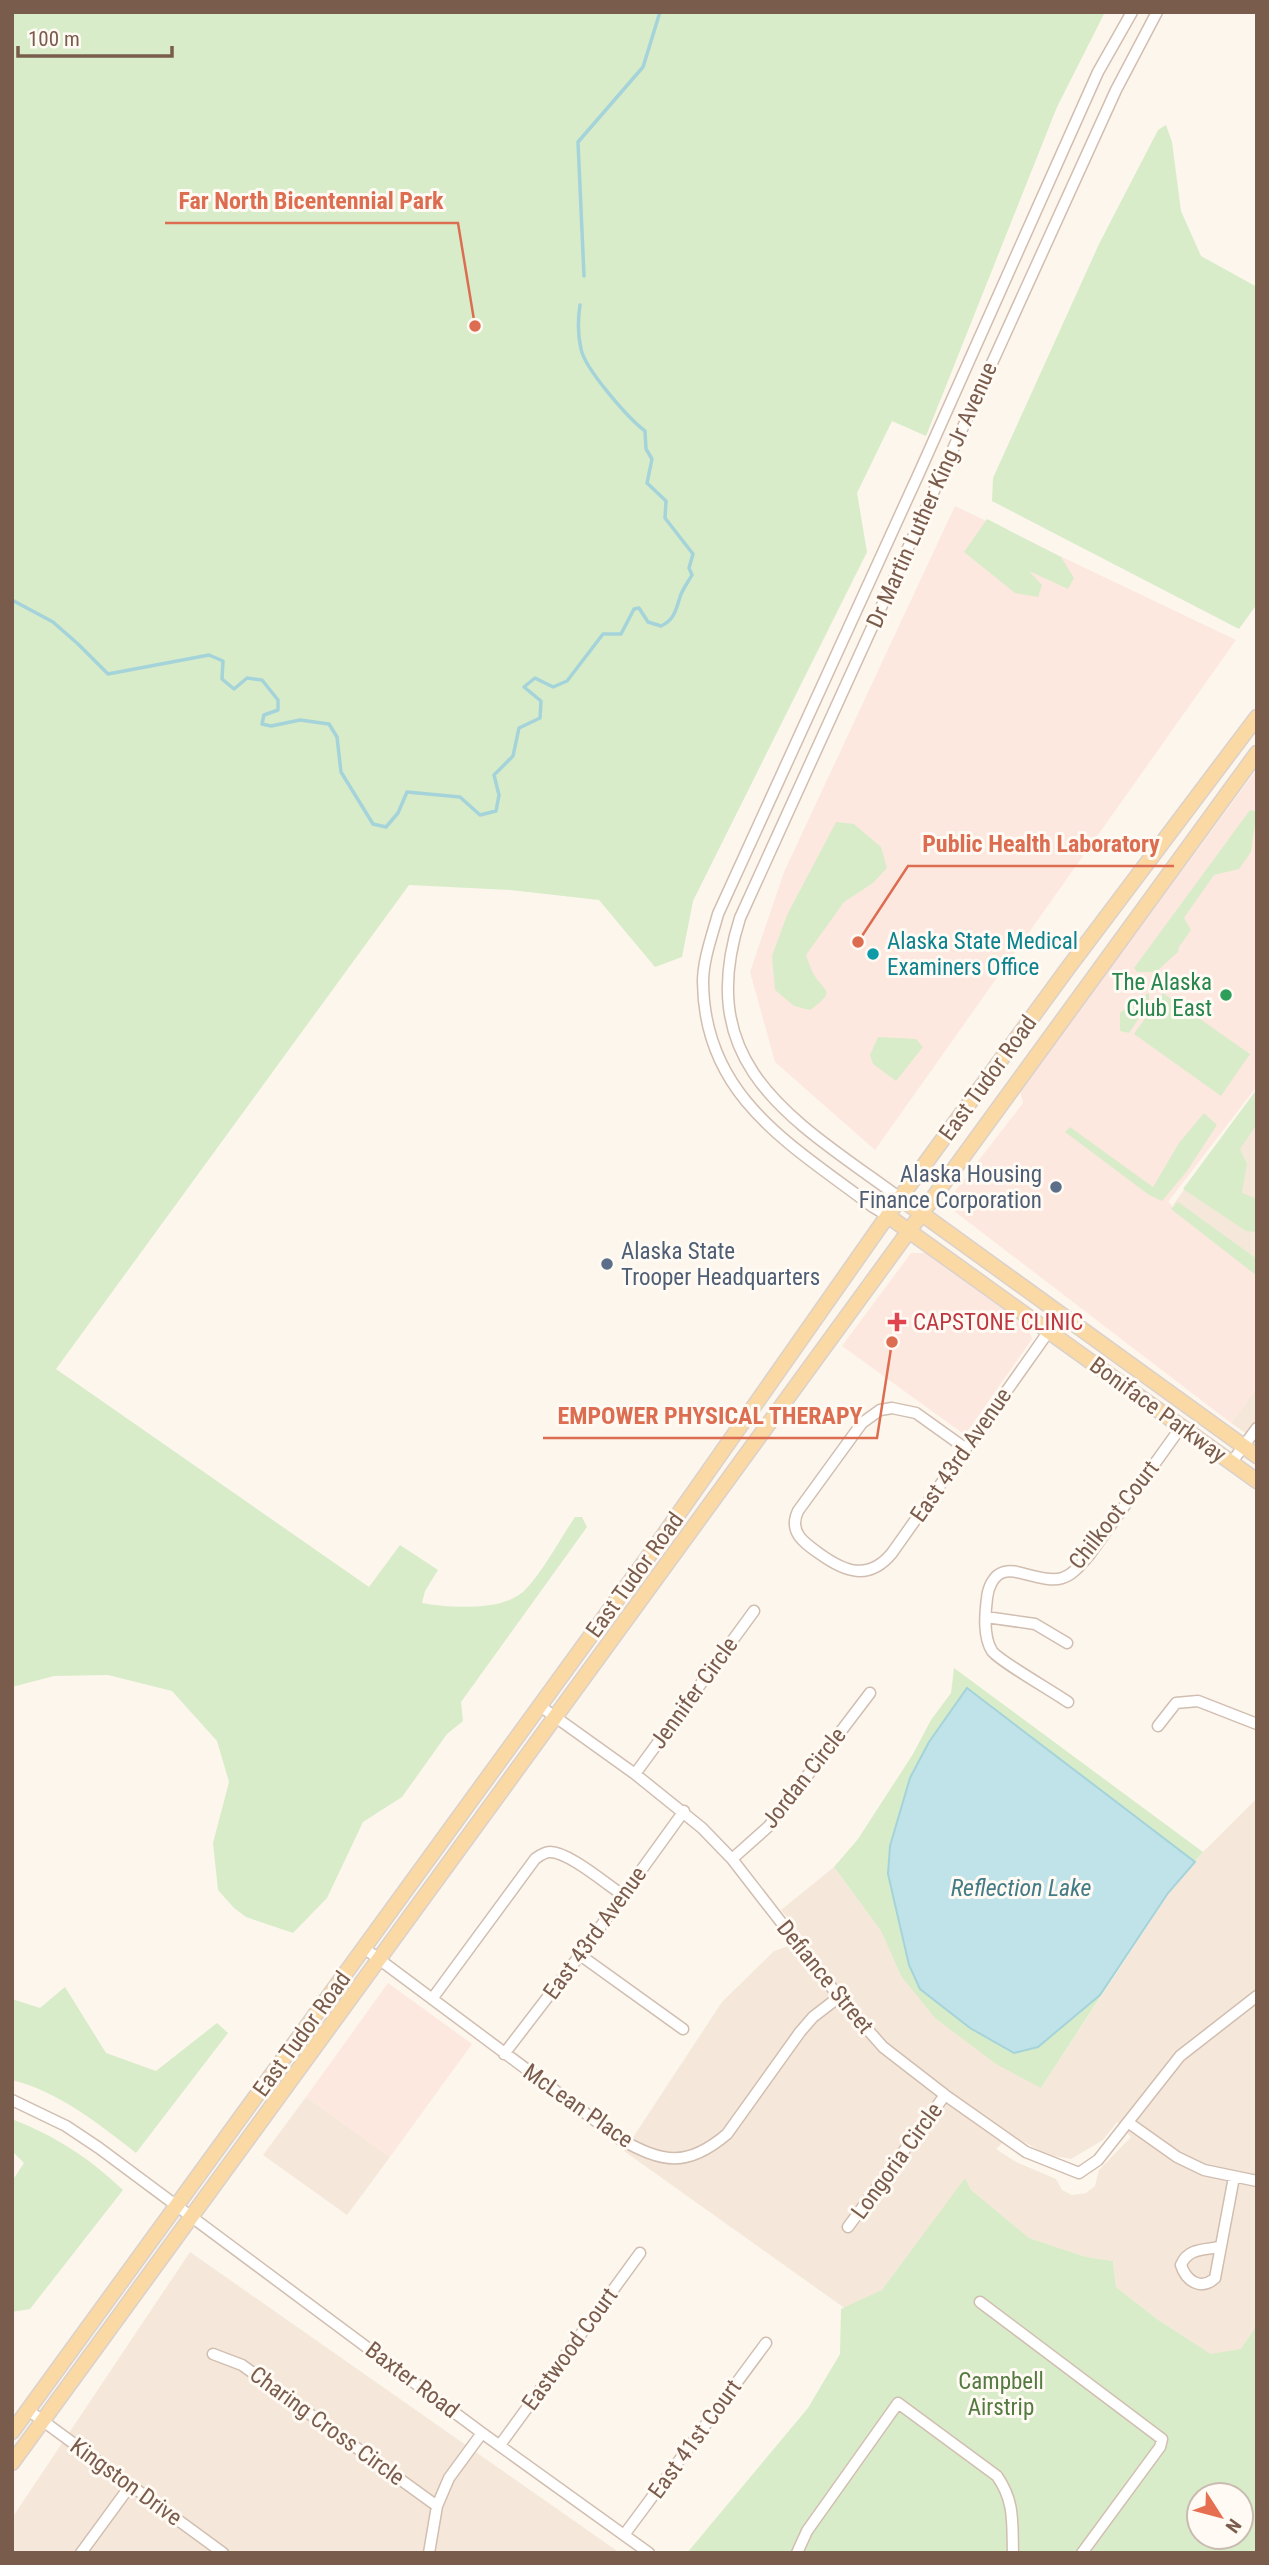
<svg xmlns="http://www.w3.org/2000/svg" width="1269" height="2565" font-family="'Roboto Condensed',sans-serif">
<rect width="100%" height="100%" fill="#fdf6ec"/>
<path fill="#f5e8da" fill-rule="evenodd" d="M1257,1089v185l-84,-69z
M1257,1387v54l-26,-18z
M1257,1798v539l-17,24 -29,-7 -54,-35 -41,-32 -3,-26 -27,-4 -57,-19 -58,-47 -102,131 -12,-5 -233,-166 98,-149 52,-51 31,-11 -24,-30 53,-43 47,64 20,45 140,112 128,-195 34,-41zM1117,2122l14,15 -32,33 -4,16 -9,7 -14,2 -10,-5 -6,-11 -40,-17 -20,-13 15,-14 37,20 23,4 32,-19z
M306,2097l84,60 -43,58 -84,-60z
M190,2252l430,301h-608v-35z"/>
<path fill="#fde8e0" d="M955,506l281,134 -361,510 -100,-88 -25,-90 34,-100z
M1257,769v317l-89,116 89,73v112l-26,36 -286,-219 78,-101 -3,-12z
M911,1253h14l103,74 4,12 -67,96 -123,-89z
M388,1983l84,61 -82,113 -84,-60z"/>
<path fill="#d8ecc9" fill-rule="evenodd" d="M12,12h1093l-48,95 -131,329 -34,-15 -35,72 10,59 -174,349 -11,56 -27,10 -56,-67 -89,-10 -101,-5 -353,484 313,218 31,-42 38,25 -13,21 -3,12c27,5 83,9 104,-14 17,-18 34,-50 49,-72h7l5,10 -126,175 2,19 -16,13 -45,63 -39,25 -36,76 -34,35 -47,-16 -12,-9 -16,-18 -5,-47 16,-61 -12,-41 -45,-50 -64,-16 -54,1 -42,11z
M1166,125l6,17 9,69 20,45 56,31v317l-18,25 -247,-128 1,-23 106,-234 59,-114z
M987,519l74,38 13,21 -6,11 -39,-18 13,14 -4,12 -23,-4 -51,-41z
M1250,810l7,1 -6,41 -12,17 -25,6 -30,43 7,12 -12,17 -1,5 -22,20h-19l-3,-4z
M836,822l18,2 27,23 6,21 -14,15 -29,19 -38,53c2,5 4,11 6,16 11,22 27,18 -2,39l-16,-4 -19,-16 -3,-34 15,-41z
M1149,993v10l-20,30 -9,-2v-18l16,-14z
M1163,993l87,61 -29,42 -87,-62z
M878,1037l38,2 7,8 -27,34 -23,-17 -3,-9z
M1257,1089v35l-17,25 7,15 -5,29 15,6 -1,33 -10,-1 -63,-42z
M1204,1113l13,12 -30,46 -25,30 -13,-6 -84,-63 5,-5 83,60 26,-44z
M1178,1202l79,57v17l-86,-67z
M954,1668l249,184 -35,41 -127,195 -45,-24 -61,-46 -34,-42 -20,-45 -47,-64 24,-28 55,-85 18,-34 20,-27z
M65,1987l41,66 50,18 61,-48 11,10 -92,120c-38,-30 -77,-61 -124,-73v-81l28,9z
M12,2119c45,18 76,38 111,71l-93,119 -18,3v-131l12,-18 -12,-12z
M965,2178l6,12 58,48 57,19 27,4 3,26 41,32 54,35 30,-5 16,-24v228h-570l121,-145 32,-54 1,-45 41,-19zM1199,2495h42v42h-42z"/>
<path fill="#bfe3e8" stroke="#a5d3da" stroke-width="2" d="M967,1688l228,174 -27,31 -68,102 -62,52 -24,6 -44,-25 -50,-39 -11,-24 -21,-91 2,-28 20,-68 19,-36z"/>
<g fill="none" stroke-linecap="round" stroke-linejoin="round">
<path stroke="#a5d3da" stroke-width="3.5" d="M584,276l-6,-134 65,-75 17,-55
M12,600l41,22 25,22 30,30 101,-19 14,6 -1,18 12,10 13,-11 15,2 16,20v10l-14,5 -2,9 9,2 29,-6 29,4 8,13 4,35 32,52 13,3 12,-14 9,-21 53,5 20,18 16,-4 3,-16 -5,-20 19,-19 6,-28 21,-10 1,-17 -17,-14 11,-9 18,9 14,-6 36,-47h18l13,-25 5,-1 9,14 13,4c13,-6 15,-16 19,-29 2,-7 8,-15 12,-22l-3,-7 4,-14 -28,-36 1,-17 -19,-18 5,-24 -6,-10 -1,-18c-17,-13 -60,-62 -64,-82 -3,-13 -3,-31 -1,-44"/>
<defs>
<path id="minor" d="M900,1198c-105,-77 -208,-130 -160,-280l376,-828 41,-78
M888,1216l-15,-9c-81,-62 -169,-109 -170,-225 0,-22 9,-46 15,-68l202,-443 178,-399 34,-60
M965,1448l-49,-35 -24,-5 -12,2 -18,13 -64,88c-10,21 6,32 22,43 25,18 49,27 72,-1l157,-222
M1231,1463l26,-35
M986,1617l49,7 32,19
M1068,1702c-14,-10 -69,-41 -76,-51 -9,-14 -7,-37 -5,-53 1,-10 6,-23 17,-26 7,-2 14,0 21,2 35,9 41,9 65,-20l91,-127
M540,1706l95,68 67,54 30,31 107,138 44,50 62,48 81,57 53,21 19,-13 82,-104 77,-60
M1158,1726l18,-23 22,-2 59,23
M635,1774l119,-163
M732,1859l37,-33 101,-133
M364,1948l256,191c43,24 67,29 107,-5l73,-102 13,-15 26,-20
M580,1955l103,74
M432,1999l103,-140c4,-3 9,-7 15,-7 19,0 56,32 73,43
M504,2054l76,-99 104,-144
M12,2100l54,26 33,22 383,285 167,120
M1129,2123l48,34 27,13 53,11
M848,2227l97,-132
M1220,2247c-16,3 -32,1 -39,18 5,16 20,26 34,13l19,-101
M980,2302l182,137 -2,8 -78,106
M213,2354l29,11 195,141
M28,2410l195,143
M500,2445l140,-192
M624,2535l142,-192
M81,2553l49,-67
M429,2553l8,-47 12,-28 33,-45
M797,2553l10,-22 91,-128 99,73c18,26 15,46 16,77"/>
<path id="major" d="M900,1198l357,258
M888,1216l369,265
M12,2432l644,-886 244,-348 168,-230 189,-251
M12,2463l1245,-1710"/>
</defs>
<use href="#minor" stroke="#d1beb0" stroke-width="13"/>
<use href="#major" stroke="#dad1cd" stroke-width="17"/>
<use href="#minor" stroke="#fff" stroke-width="10"/>
<use href="#major" stroke="#fbd9a5" stroke-width="14"/>
</g>
<circle fill="#0f9aa8" stroke="#fffaf3" stroke-width="2.5" cx="873" cy="954" r="7"/>
<circle fill="#2e9e5b" stroke="#fffaf3" stroke-width="2.5" cx="1226" cy="995" r="7"/>
<g fill="#5c6f8a" stroke="#fffaf3" stroke-width="2.5">
<circle cx="1056" cy="1187" r="7"/>
<circle cx="607" cy="1264" r="7"/>
</g>
<path fill="#e0444e" stroke="#fffaf3" stroke-width="2.5" d="M893.5 1311.5h7v7h7v7h-7v7h-7v-7h-7v-7h7z"/>
<g text-anchor="middle" dominant-baseline="central" stroke-width="6" stroke-linejoin="round" paint-order="stroke">
<g font-size="23" fill="#7a5c4d" stroke="#fffaf3">
<text transform="translate(932 495) rotate(-66)">Dr Martin Luther King Jr Avenue</text>
<text transform="translate(988 1078) rotate(-54)">East Tudor Road</text>
<text transform="translate(1158 1410) rotate(36)">Boniface Parkway</text>
<text transform="translate(961 1455) rotate(-55)">East 43rd Avenue</text>
<text transform="translate(1114 1515) rotate(-52)">Chilkoot Court</text>
<text transform="translate(635 1575) rotate(-54)">East Tudor Road</text>
<text transform="translate(694 1693) rotate(-54)">Jennifer Circle</text>
<text transform="translate(804 1778) rotate(-52)">Jordan Circle</text>
<text transform="translate(595 1933) rotate(-54)">East 43rd Avenue</text>
<text transform="translate(825 1977) rotate(51)">Defiance Street</text>
<text transform="translate(302 2034) rotate(-54)">East Tudor Road</text>
<text transform="translate(578 2106) rotate(35)">McLean Place</text>
<text transform="translate(897 2161) rotate(-54)">Longoria Circle</text>
<text transform="translate(570 2349) rotate(-54)">Eastwood Court</text>
<text transform="translate(412 2380) rotate(37)">Baxter Road</text>
<text transform="translate(327 2426) rotate(36)">Charing Cross Circle</text>
<text transform="translate(695 2439) rotate(-54)">East 41st Court</text>
<text transform="translate(126 2482) rotate(36)">Kingston Drive</text>
</g>
<g font-size="23" fill="#0d838f" stroke="#fffaf3" text-anchor="start">
<text x="887" y="941">Alaska State Medical<tspan x="887" dy="26">Examiners Office</tspan></text>
</g>
<g font-size="23" fill="#27864d" stroke="#fffaf3" text-anchor="end">
<text x="1212" y="982">The Alaska<tspan x="1212" dy="26">Club East</tspan></text>
</g>
<g font-size="23" fill="#4e5e75" stroke="#fffaf3" text-anchor="end">
<text x="1042" y="1174">Alaska Housing<tspan x="1042" dy="26">Finance Corporation</tspan></text>
<text x="621" y="1251" text-anchor="start">Alaska State<tspan x="621" dy="26">Trooper Headquarters</tspan></text>
</g>
<g font-size="23" fill="#be3a42" stroke="#fffaf3" text-anchor="start">
<text x="913" y="1322">CAPSTONE CLINIC</text>
</g>
<g font-size="23" fill="#537a41" stroke="#fffaf3">
<text x="1001" y="2381">Campbell<tspan x="1001" dy="26">Airstrip</tspan></text>
</g>
<g font-size="24" font-style="italic" fill="#437c86" stroke="#fffaf3">
<text x="1021" y="1888">Reflection Lake</text>
</g>
</g>
<path fill="none" stroke="#dc6d51" stroke-width="2.5" d="M475 326L458 223H165M858 942L908 866H1174M892 1342L877 1438H543"/>
<g fill="#dc6d51" stroke="#fffaf3" stroke-width="2.5">
<circle cx="475" cy="326" r="7"/>
<circle cx="858" cy="942" r="7"/>
<circle cx="892" cy="1342" r="7"/>
</g>
<g font-size="24" text-anchor="middle" font-weight="bold" fill="#dc6d51" stroke="#fffaf3" stroke-width="6" stroke-linejoin="round" paint-order="stroke">
<text x="311" y="209">Far North Bicentennial Park</text>
<text x="1041" y="852">Public Health Laboratory</text>
<text x="710" y="1424">EMPOWER PHYSICAL THERAPY</text>
</g>
<rect width="1269" height="2565" fill="none" stroke="#7a5c4d" stroke-width="28"/>
<g transform="translate(1220 2516) rotate(126)"><circle r="33" fill="#fffaf3" stroke="#cabbb1" stroke-width="2"/>
<path d="M0-5L12 26L0 18L-12 26Z" fill="#e76f51"/>
<text y="-10" font-size="19" font-weight="bold" text-anchor="middle" fill="#7a5c4d">N</text>
</g>
<path d="M18 46v10h154v-10" fill="none" stroke="#7a5c4d" stroke-width="3.5"/>
<text x="28" y="46" font-size="21" fill="#7a5c4d" stroke="#fffaf3" stroke-width="5" paint-order="stroke">100 m</text>
</svg>
